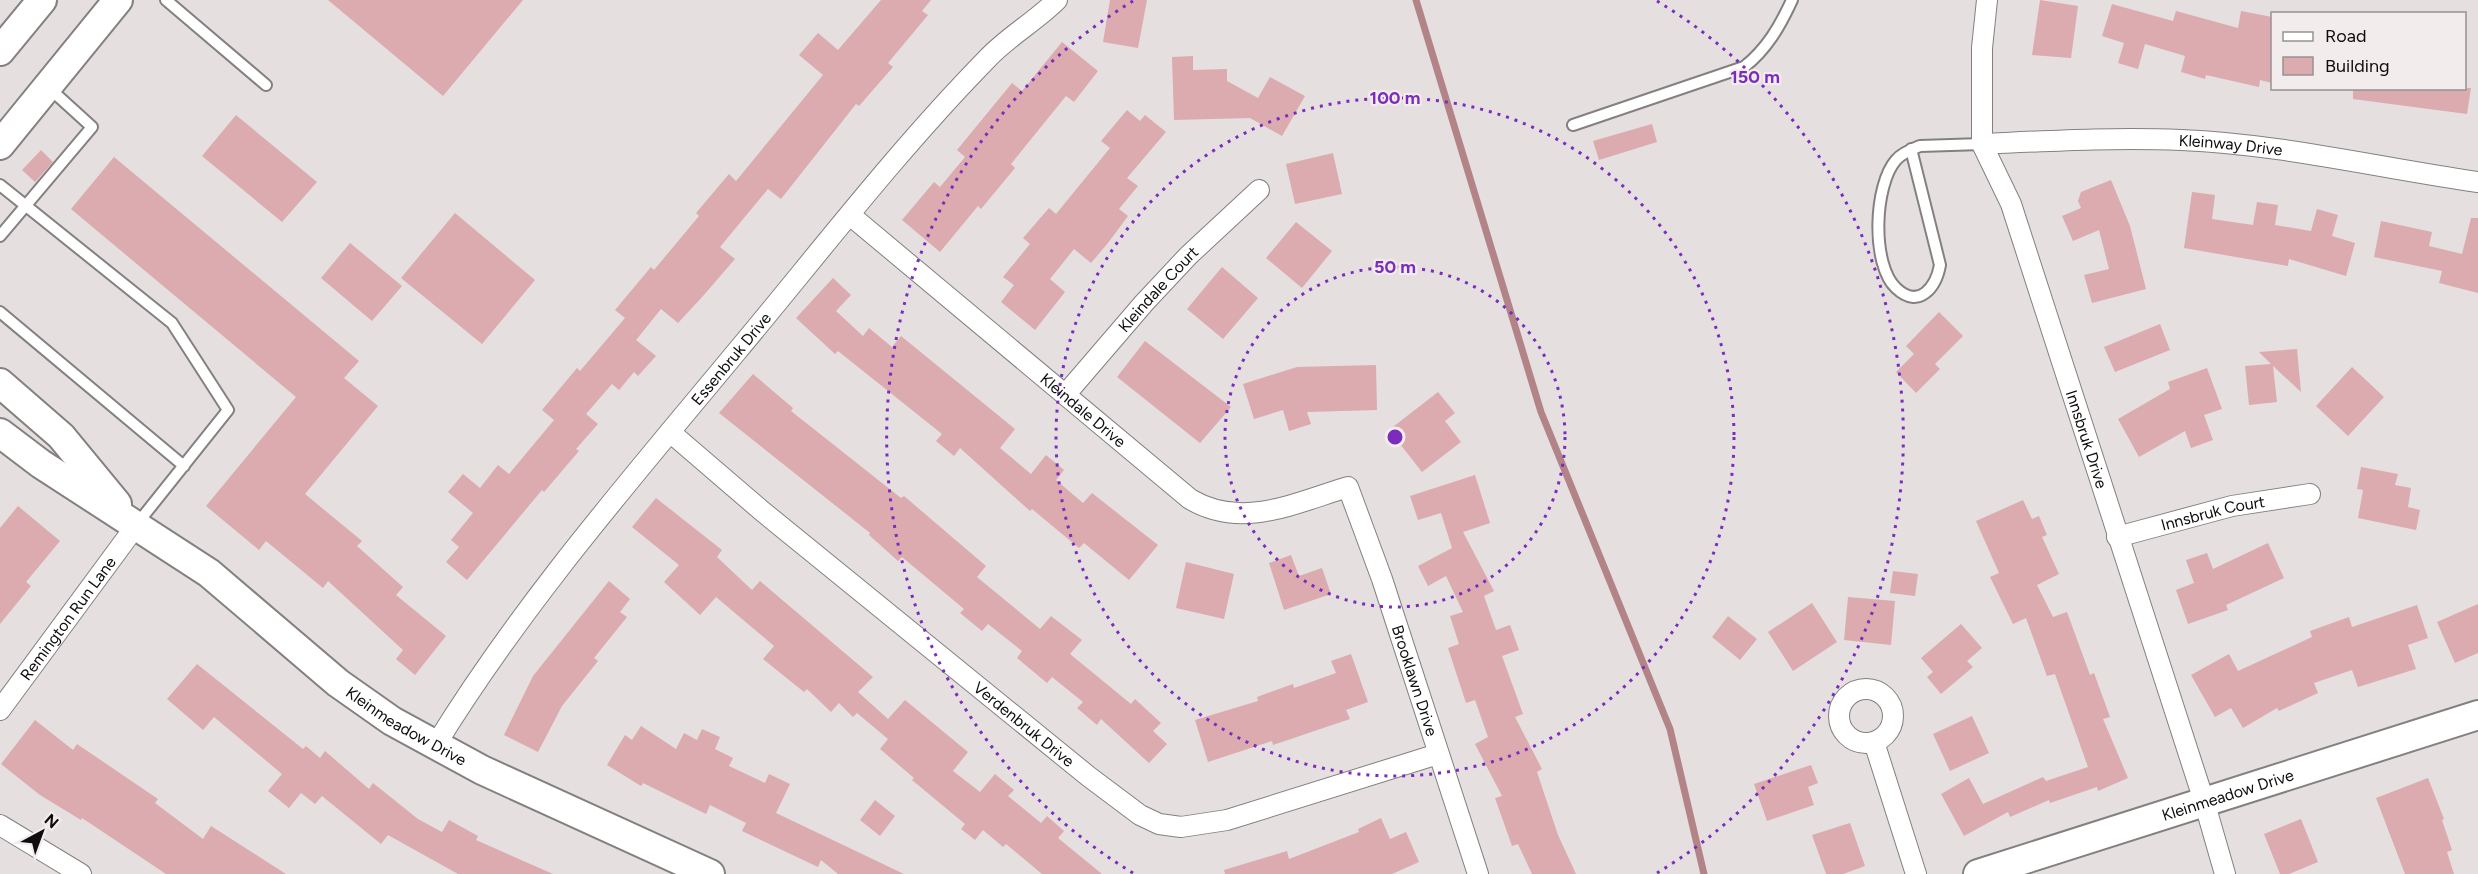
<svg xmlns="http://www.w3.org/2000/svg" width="2478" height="874" font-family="Figtree,sans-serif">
<rect width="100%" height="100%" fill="#e5dfdf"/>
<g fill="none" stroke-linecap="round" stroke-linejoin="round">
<path stroke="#b28488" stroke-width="7" d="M1416,0l125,412 129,317 34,145"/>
</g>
<path fill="#dbabaf" d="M328,0h195l-80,96z
M881,0h50l-9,11 6,4 -40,48 5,4 -34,39 -3,-2 -75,95 -13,-10 -48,58 15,12 -32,37 -25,27 -17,-14 -25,31 20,16 -18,20 -4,-4 -15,18 -7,-6 -26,30 12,10 -22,25 3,2 -35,41 -2,-2 -75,90 -21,-18 13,-15 -8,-7 22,-27 -25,-21 15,-18 17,14 18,-23 11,9 45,-54 -12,-10 35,-42 3,3 45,-53 -10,-8 36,-43 3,3 45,-54 -3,-3 33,-39 7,7 87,-106 -24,-20 19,-22 20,17z
M1110,0h37l-9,48 -35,-6z
M2040,0l38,6 -7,52 -39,-3z
M2112,4l61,17 3,-10 62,17 3,-17 31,6v66l-12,-3 -1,7 -53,-12 -1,4 -24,-7 4,-16 -40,-12 -7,25 -20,-6 6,-20 -22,-7z
M1062,42l36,29 -24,31 -8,-6 -55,68 4,4 -34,41 -3,-3 -38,46 -38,-32 32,-38 6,5 25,-30 -8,-7 55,-67 10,8z
M1193,56v14l34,-1v12l31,17 12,-21 35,19 -23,40 -32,-18 -76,2 -2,-63z
M2353,88h118l-4,26 -114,-15z
M1127,110l13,11 5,-6 21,17 -39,46 11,8 -19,23 9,7 -20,27 -17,20 -17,-14 -24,30 15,13 -30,38 -34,-28 13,-17 -11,-8 27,-33 -7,-6 26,-30 7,6 54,-66 -9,-7z
M236,115l81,67 -35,40 -80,-66z
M1652,124l5,18 -58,18 -6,-19z
M41,150l12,12 -18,20 -13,-12z
M1333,153l9,41 -47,10 -9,-40z
M114,157l245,204 -15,17 34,28 -73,88 57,47 -5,5 46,41 -7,8 50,41 -31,39 -19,-16 7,-9 -75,-69 -5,7 -57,-47 -7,9 -53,-44 90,-109 -225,-188z
M2111,180l19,46 16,63 -54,14 -8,-28 25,-6 -10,-39 -26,11 -11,-25 19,-8 -3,-7 3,-9z
M2192,192l23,3 -3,24 41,6 4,-23 21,3 -3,20 36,6 6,-22 21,6 -6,21 23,7 -9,33 -57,-17 -1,7 -104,-18z
M455,213l80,67 -53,64 -81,-66z
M2471,218h7v75l-39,-10 3,-12 -68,-14 7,-36 51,11 -3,14 33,8z
M1296,222l36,29 -30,37 -36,-30z
M350,243l52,43 -30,35 -51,-43z
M1222,267l36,31 -35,41 -36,-30z
M833,278l18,17 -15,16 27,25 6,-8 23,19 9,-11 114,93 -15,19 31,26 15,-19 18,15 -8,10 27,23 9,-10 66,52 -29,35 -45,-37 -5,5 -47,-39 -2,2 -70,-63 -6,8 -18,-15 6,-7 -104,-83 -3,3 -39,-36z
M1939,312l24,24 -28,28 5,5 -24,24 -20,-21 18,-18 -8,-8z
M2160,324l10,26 -55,22 -11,-25z
M1145,341l86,66 -31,36 -83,-66z
M2297,349l4,43 -28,-26 4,36 -28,3 -4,-39 26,-2 -12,-12z
M1376,365l1,45 -70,2 4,12 -22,7 -6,-21 -29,9 -11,-35 54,-17z
M2352,367l32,30 -36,39 -32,-30z
M2207,368l15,41 -18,6 9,25 -22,8 -6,-17 -46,26 -21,-38 52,-30 -2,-7z
M753,374l40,34 -2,3 110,87 3,-2 82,70 -9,11 63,52 11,-13 31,24 -12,14 61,50 4,-5 26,24 -8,8 14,13 -18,19 -48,-44 -4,6 -20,-17 6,-6 -31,-25 -5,6 -30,-25 5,-7 -34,-27 -6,7 -22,-18 4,-4 -62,-52 -4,4 -29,-26 1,-2 -151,-120z
M1438,392l17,21 -10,8 16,21 -39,30 -33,-42z
M2361,467l37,7 -3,11 16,3 -3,19 12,3 -4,20 -58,-12 5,-28 -6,-1z
M1475,475l15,48 -27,9 31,59 -10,5 12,34 14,-5 9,25 -17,6 21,58 -8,3 27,52 -5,3 21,63 18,39h-44l-14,-30 -6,2 -17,-48 7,-2 -27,-52 13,-7 -13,-37 -9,3 -18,-55 11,-4 -9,-28 13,-4 -17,-36 -18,10 -10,-20 34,-18 -11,-35 -23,7 -8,-24z
M656,498l66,52 -5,7 35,33 8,-9 113,96 -15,15 30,27 17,-19 63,52 -15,19 27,21 15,-18 19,16 -6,6 33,27 6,-7 17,15 -6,7 44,36h-60l-36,-30 -3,3 -20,-17 -8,10 -14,-11 4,-5 -53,-44 2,-2 -34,-29 8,-10 -31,-26 -4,4 -14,-14 -8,9 -24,-23 -3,3 -41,-33 11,-13 -58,-49 -16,18 -36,-33 15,-17 -47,-38z
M2023,500l9,19 7,-3 8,19 -5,2 17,37 -22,11 16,32 14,-5 23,63 4,-2 16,44 -7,2 25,59 -30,13 -1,-4 -47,16 -1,-3 -39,17 -2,-5 -44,24 -23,-42 28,-16 14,26 60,-27 3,4 42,-14 -33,-93 -8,2 -21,-58 -13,6 -23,-47 9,-4 -23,-52z
M18,506l42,35 -34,41 5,4 -31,38v-96z
M2268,543l16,35 -58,27 2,5 -40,14 -12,-34 18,-7 -8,-23 21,-7 6,16z
M1291,555l8,21 23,-8 9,26 -47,16 -15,-47z
M1186,562l48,12 -10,45 -48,-11z
M1893,571l25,3 -3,22 -25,-3z
M609,581l21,18 -10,13 7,5 -33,41 4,3 -36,45 -24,46 -34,-17 29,-59z
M1848,597l47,4 -4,44 -47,-5z
M1812,603l25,39 -44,29 -25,-39z
M2478,604v49l-23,10 -18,-41z
M2417,605l11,33 -20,7 8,24 -58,18 -6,-17 -38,13 4,10 -39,18 -2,-3 -34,20 -12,-20 -16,9 -24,-42 38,-21 9,17 74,-34 -2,-6 39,-14 3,10z
M1728,616l29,23 -17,21 -28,-23z
M1961,624l21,24 -15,13 6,6 -32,27 -14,-17 6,-5 -12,-14z
M1351,654l17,48 -22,8 4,9 -77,26 -1,-4 -64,21 -13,-42 63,-19 -1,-4 36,-13 1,4 42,-15 -5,-12z
M197,664l106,85 3,-3 14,12 5,-7 44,38 4,-6 45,36 24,13 7,-12 29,16 -2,4 77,34h-95l-70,-39 -7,9 -59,-48 -7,8 -14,-11 -12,15 -21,-17 14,-17 -68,-57 -11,13 -36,-31z
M1972,716l17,37 -39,18 -17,-37z
M35,720l38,30 4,-6 81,55 -3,4 48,36 8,-13 75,48h-120l-84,-56 -1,2 -41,-25 -39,-31z
M641,726l35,23 8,-16 13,7 5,-11 18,8 -5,12 18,9 -4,8 36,17 4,-9 21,10 -14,29 128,61h-66l-17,-14 -3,7 -76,-36 4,-8 -36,-18 -4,9 -63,-31 -2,3 -34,-21 18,-30 7,5z
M1811,765l7,18 -10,4 6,18 -47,16 -13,-37z
M2428,778l16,41 -2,1 10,30 -5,2 7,22h-49l-29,-76z
M875,800l20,16 -15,20 -20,-16z
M1381,818l9,21 16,-7 13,30 -27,12h-167l-1,-4 63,-19 2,8 70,-27 -1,-3z
M2301,819l17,43 -29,12h-9l-16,-40z
M1850,823l15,43 -22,8h-17l-14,-39z"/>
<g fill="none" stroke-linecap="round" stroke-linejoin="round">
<defs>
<path id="lane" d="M166,0l100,85
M1573,125l171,-58c23,-18 36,-41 48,-67
M1911,149l29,116c-4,22 -21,45 -44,23 -25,-24 -22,-103 0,-128 6,-7 16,-11 24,-14l62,-2
M0,185l172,138 56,87 -91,114
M0,236l92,-109 -44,-40
M0,312l184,154"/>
<g id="street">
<path id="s1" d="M1987,0l-5,48v96l29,60 193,597 21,73"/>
<path id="s2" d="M1982,144c66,-3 133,-7 199,-4 100,4 199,28 297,42"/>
<path id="s3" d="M850,215l340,284c52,31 104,4 158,-12l34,92 96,295"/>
<path id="s4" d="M1065,395l79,-92 45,-48 70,-65"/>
<path id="s5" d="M670,432l92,79 326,265 52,39 19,9 22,3 46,-7 211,-66"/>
<path id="s6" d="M2117,537l115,-31 78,-12"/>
<circle cx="1866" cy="716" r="27"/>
<path id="s7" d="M0,710l135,-183"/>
<path d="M1874,742l42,132"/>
<path id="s8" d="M435,746c87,-142 197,-268 303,-396 81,-97 159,-199 248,-290 21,-23 49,-38 71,-60"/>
<path d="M0,825l81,49"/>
</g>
<g id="secondary">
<path d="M0,51l42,-51"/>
<path d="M0,145l118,-145"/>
<path d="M0,383l61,53 56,68"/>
<path id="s9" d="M0,433l41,31 168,109 129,110 54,38 90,49 228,104"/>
<path id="s10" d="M1978,874l500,-159"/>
</g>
</defs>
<use href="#lane" stroke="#858080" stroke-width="14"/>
<use href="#street" stroke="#858080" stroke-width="22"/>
<use href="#secondary" stroke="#858080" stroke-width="32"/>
<use href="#lane" stroke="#fff" stroke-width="10"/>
<use href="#street" stroke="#fff" stroke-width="20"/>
<use href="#secondary" stroke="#fff" stroke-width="28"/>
</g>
<g fill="none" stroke="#7b2cbf" stroke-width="3" stroke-dasharray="3 6">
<circle cx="1395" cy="437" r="170"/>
<circle cx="1395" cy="437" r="339"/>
<path d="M1133 873A509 509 0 0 1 1133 1M1657 1A509 509 0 0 1 1657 873"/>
</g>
<g text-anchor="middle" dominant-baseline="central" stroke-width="4.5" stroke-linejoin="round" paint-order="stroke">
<g font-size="16" fill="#0e0c0c" stroke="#f2eced">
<text stroke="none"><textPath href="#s2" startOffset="249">Kleinway Drive</textPath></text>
<text stroke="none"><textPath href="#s4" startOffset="141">Kleindale Court</textPath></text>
<text stroke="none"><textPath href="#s8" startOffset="488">Essenbruk Drive</textPath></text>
<text stroke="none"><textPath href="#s3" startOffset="304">Kleindale Drive</textPath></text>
<text stroke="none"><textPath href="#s1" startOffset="458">Innsbruk Drive</textPath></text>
<text stroke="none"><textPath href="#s6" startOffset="99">Innsbruk Court</textPath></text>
<text stroke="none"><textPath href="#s7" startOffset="114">Remington Run Lane</textPath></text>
<text stroke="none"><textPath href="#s3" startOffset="812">Brooklawn Drive</textPath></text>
<text stroke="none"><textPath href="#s5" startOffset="459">Verdenbruk Drive</textPath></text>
<text stroke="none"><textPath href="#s9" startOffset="502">Kleinmeadow Drive</textPath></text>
<text stroke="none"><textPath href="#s10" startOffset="262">Kleinmeadow Drive</textPath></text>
</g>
</g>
<circle cx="1395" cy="437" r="9" fill="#7b2cbf" stroke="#f2eced" stroke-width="3"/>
<g font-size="18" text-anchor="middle" font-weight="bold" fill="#7b2cbf" stroke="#f2eced" stroke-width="4.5" stroke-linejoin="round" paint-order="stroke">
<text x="1755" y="83">150 m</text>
<text x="1395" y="104">100 m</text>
<text x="1395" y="273">50 m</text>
</g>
<rect x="2271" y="12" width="195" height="78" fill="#f2eced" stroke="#979293" stroke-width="1.5"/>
<rect x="2283" y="32" width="30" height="9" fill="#ffffff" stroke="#979293" stroke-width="1.5"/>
<text x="2325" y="42" font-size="18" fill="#0e0c0c">Road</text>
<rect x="2283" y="57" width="30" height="18" fill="#dbabaf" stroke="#979293" stroke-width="1.5"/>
<text x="2325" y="72" font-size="18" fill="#0e0c0c">Building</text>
<g transform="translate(42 832) rotate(41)" stroke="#f2eced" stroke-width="4.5" paint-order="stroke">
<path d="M0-4.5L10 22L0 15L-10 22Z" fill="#0e0c0c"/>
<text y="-9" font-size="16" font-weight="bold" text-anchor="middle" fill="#0e0c0c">N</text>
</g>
</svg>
